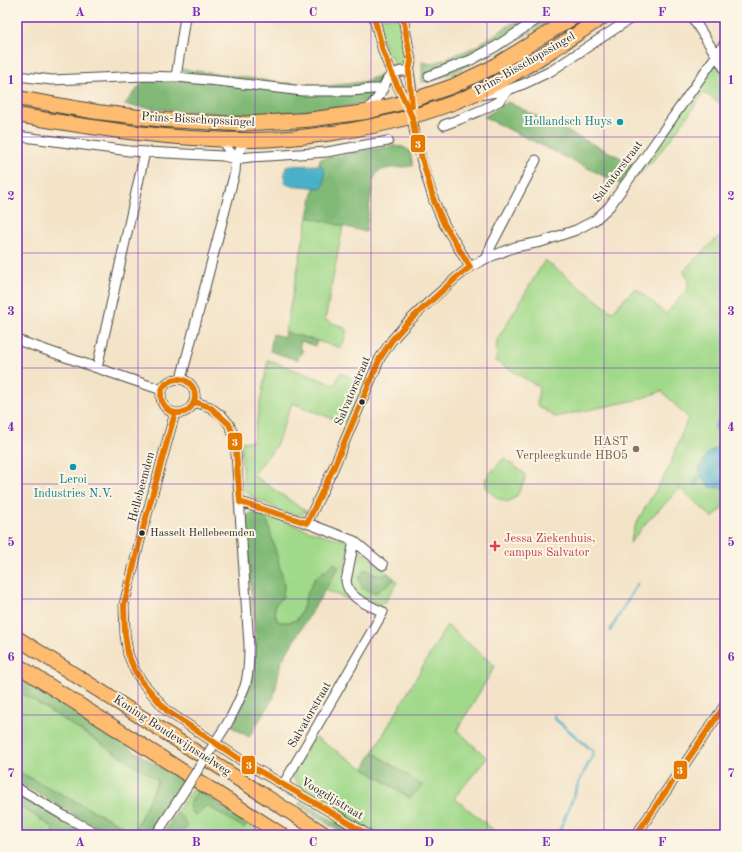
<svg xmlns="http://www.w3.org/2000/svg" width="742" height="852" font-family="'Old Standard TT',serif">
<rect width="100%" height="100%" fill="#fcf5e5"/>
<filter id="ink" filterUnits="userSpaceOnUse"><feTurbulence type="fractalNoise" baseFrequency=".025" numOctaves="2"/><feDisplacementMap in="SourceGraphic" scale="8" xChannelSelector="R" yChannelSelector="G"/><feConvolveMatrix kernelMatrix="1 2 1 2 8 2 1 2 1" color-interpolation-filters="sRGB"/></filter>
<filter id="wash" filterUnits="userSpaceOnUse"><feTurbulence type="fractalNoise" baseFrequency=".012" numOctaves="4" result="noise"/><feDisplacementMap in="SourceGraphic" scale="16" xChannelSelector="R" yChannelSelector="G"/><feGaussianBlur stdDeviation="0.9" result="paint"/><feColorMatrix in="noise" values="0 0 0 0 0 0 0 0 0 0 0 0 0 0 0 0 0 1.4 0 .05"/><feComposite in="paint" operator="in"/></filter>
<g filter="url(#wash)">
<rect width="100%" height="100%" fill="#f3e3c7"/>
<path fill="#a1d98a" stroke="#66825a" d="M377,17h22l9,37 -1,13 -12,3 -4,-14 -5,-2z
M715,65l3,1 7,10v32l-2,-3 -19,-12c-22,30 -42,62 -71,87l79,-114z
M308,217l35,9 -18,94 22,9 -5,19 -57,-16z
M718,237l7,7v261l-12,13 -33,-30 -34,35 -16,20 1,-5 6,-17 31,-51 20,-52 -26,-27 -22,8 -85,18 -18,-12 2,-18 -43,-26 1,-21 48,-80 67,52 22,-23h3l29,25 23,-27 -5,-17z
M268,360l67,25 5,-12 24,10 -18,41 -54,-21 -16,43 -23,29 54,37 -9,3 -12,-2 -37,-18 -5,-6 -3,-47 12,-1z
M504,458l21,16 -1,8 -8,15 -9,5 -10,-4 -11,-10 -1,-9z
M265,514l45,17 33,9 5,3v5l-5,32 20,25 -39,-15 14,-23 -32,29 -3,12 -6,12c-7,2 -13,3 -20,1l-2,-9v-7l8,-8z
M360,550l29,24c-11,2 -14,3 -22,-5l-3,1 -5,9 7,12 8,1h3l18,-13 2,3 -11,19 -4,4 -13,-4 -11,-5 -9,-13 7,-30 2,-2z
M447,625l48,41 -38,64 30,28 -33,40 46,37h-122l-77,-47 -7,-9v-6l18,-33 4,-2 94,60 12,-12 -49,-34z
M17,690l141,90 -24,52 -117,-61z
M194,787l4,3 -9,15 10,9 7,-9 38,22 3,-4 18,12h-84l6,-9 -4,-8 -7,-5z
M17,804l36,24v7h-36z"/>
<path fill="#80b976" stroke="#567250" d="M522,17h35c-23,15 -48,27 -73,40 -16,8 -44,25 -62,25v-20l10,2 43,-17z
M182,69l103,14 43,3 34,-4 22,-8c-2,12 -9,24 -21,28 -13,6 -28,6 -42,7 -45,6 -91,6 -136,2 -20,-1 -41,-4 -61,-6l20,-24 36,1z
M508,102l125,62 -13,20 -136,-67z
M393,146l10,1 7,4 3,15 -23,2 -12,3 -5,9 -7,52 -58,-15 12,-58z
M285,332l32,9 -2,5 -14,-5 -2,7 4,2 -6,10 -27,-9 3,-17 11,3z
M253,512h6l6,2 3,9 16,59c0,13 0,14 -9,23v7l2,9c7,2 13,1 20,-1l6,-12 3,-12 9,-18 18,-14h3l3,3 -58,95 -7,35 -25,40 -17,-10c12,-23 22,-47 23,-73 2,-21 -2,-42 -4,-64 -2,-23 -3,-47 -5,-70l2,-5z
M367,569c8,8 11,7 22,5l6,5 -18,13c-5,1 -10,-1 -15,-4 -3,-7 -4,-15 5,-19z
M17,677l165,104 -33,54h-39l-93,-53v-11l117,61 24,-52 -141,-90z
M373,752l50,34 -13,12 -46,-30z
M198,790l49,33 -3,5 -38,-23 -7,9 -4,1 -5,-4 -1,-6z
M17,792l76,43h-40v-7l-36,-24z
M301,801l55,34h-11l-47,-30z
M176,813l7,5 4,8 -6,9h-19z"/>
<path fill="#4ab0c9" stroke="#3a6e7a" d="M320,165l3,2c2,6 2,15 -1,21l-34,-3 -4,-3 2,-15 5,-1z
M717,421l8,3v24h-2l-2,7 4,2v31l-15,-1 -8,-9 -3,-8 8,-16 10,-7 2,-12 -5,-9z"/>
<g fill="none" stroke-linecap="round" stroke-linejoin="round">
<path stroke="#4ab0c9" stroke-width="2.5" d="M695,484l6,-10 2,-1
M610,631l27,-47
M555,715l-1,3 39,33v4l-13,25 -22,55"/>
</g>
</g>
<g filter="url(#ink)">
<g fill="none" stroke-linecap="round" stroke-linejoin="round">
<defs>
<path id="minor" d="M374,17l9,34 9,23 5,10 10,21
M403,17l8,44 -2,10 4,29 -1,17 3,17 7,28 12,39 10,23 26,43
M692,17l33,52
M17,76l35,4 92,-4 32,1 42,4 85,10h48l21,-2h11
M429,76l42,-16 24,-13 46,-30
M176,77l9,-60
M479,95l29,-5 18,-7 25,-12 82,-54
M366,112l13,-16 8,-16 5,-6 9,-3h8
M444,125l16,-6 24,-10 15,-8 9,-11
M17,136l112,15 94,5 13,3 14,-2 34,-2 43,-3 61,-11
M218,139l6,5 12,15
M487,258l4,-12 45,-86
M17,340l80,28 65,22
M97,368l48,-216
M161 396a17 17 0 1 1 34 0a17 17 0 1 1-34 0Z
M181,379l54,-207 1,-13 6,-13 5,-6
M195,402l15,5 13,10 6,7 6,15 14,206c0,14 0,28 -4,41 -5,13 -11,26 -18,38
M175,413l-34,123 -17,69 1,29 3,20 7,17 8,12 24,28 80,53 89,51 32,20
M240,502l67,21 47,18 29,24
M307,523l26,-54 47,-111 12,-18 15,-17 23,-22 26,-23 14,-11 17,-9 28,-11 26,-5 35,-12 19,-10 14,-13 36,-50 80,-114
M283,785l100,-173c-14,-7 -35,-13 -37,-31l8,-40
M17,788l49,29 34,18
M156,835l16,-25
M636,835l89,-130"/>
<path id="highway" d="M17,98l80,14 69,8 70,4 70,-4 60,-8 47,-12 40,-14 38,-18 83,-51
M17,115c76,13 153,25 230,25 29,0 58,-3 86,-7 48,-7 90,-17 134,-36 48,-20 92,-52 136,-80
M17,638l309,197
M17,665l265,170"/>
</defs>
<use href="#minor" stroke="#494742" stroke-width="11"/>
<use href="#highway" stroke="#494742" stroke-width="16"/>
<use href="#minor" stroke="#fff" stroke-width="9"/>
<use href="#highway" stroke="#fdbc70" stroke-width="14"/>
<defs>
<path id="minor-bridge" d="M172,810l55,-86"/>
</defs>
<use href="#minor-bridge" stroke="#494742" stroke-width="11" stroke-linecap="butt"/>
<use href="#minor-bridge" stroke="#fff" stroke-width="9"/>
<defs>
<path id="bus-1" d="M374,17l9,34 9,23 20,43 3,17 19,67 10,23 26,43
M403,17l8,44 -2,10 3,35
M161 396a17 17 0 1 1 34 0a17 17 0 1 1-34 0Z
M195,402l15,5 19,17 6,15 5,63
M175,413l-34,123 -17,69 1,29 3,20 7,17 8,12 24,28 80,53 89,51 32,20
M240,502l67,21
M307,523l26,-54 47,-111 12,-18 15,-17 49,-45 14,-11
M636,835l89,-130"/>
</defs>
<use href="#bus-1" stroke="#fcf5e5" stroke-width="9"/>
<use href="#bus-1" stroke="#e57902" stroke-width="6"/>
</g>
</g>
<path fill="none" stroke="#7b2cbf" stroke-width="1" stroke-opacity="0.55" d="M138,17v818M255,17v818M371,17v818M487,17v818M604,17v818M17,137h708M17,253h708M17,368h708M17,484h708M17,599h708M17,715h708"/>
<g fill="#0f9aa8" stroke="#fcf5e5" stroke-width="1.5">
<circle cx="620" cy="122" r="4"/>
<circle cx="73" cy="467" r="4"/>
</g>
<g fill="#2b2b2b" stroke="#fcf5e5" stroke-width="1.5">
<circle cx="362" cy="402" r="3.5"/>
<circle cx="142" cy="533" r="3.5"/>
</g>
<circle fill="#8d6e63" stroke="#fcf5e5" stroke-width="1.5" cx="636" cy="449" r="4"/>
<path fill="#e0444e" stroke="#fcf5e5" stroke-width="1.5" d="M493 540h4v4h4v4h-4v4h-4v-4h-4v-4h4z"/>
<g text-anchor="middle" dominant-baseline="central" stroke-width="4" stroke-linejoin="round" paint-order="stroke">
<g font-size="11" fill="#2b2b2b" stroke="#fcf5e5" text-anchor="start">
<text x="150" y="533">Hasselt Hellebeemden</text>
</g>
<g font-size="12" fill="#2b2b2b" stroke="#fcf5e5">
<text transform="translate(525 64) rotate(-30)">Prins-Bisschopssingel</text>
<text transform="translate(198 120) rotate(3)">Prins-Bisschopssingel</text>
<text transform="translate(618 172) rotate(-53)">Salvatorstraat</text>
<text transform="translate(353 391) rotate(-67)">Salvatorstraat</text>
<text transform="translate(142 487) rotate(-75)">Hellebeemden</text>
<text transform="translate(310 715) rotate(-60)">Salvatorstraat</text>
<text transform="translate(172 736) rotate(33)">Koning Boudewijnsnelweg</text>
<text transform="translate(332 799) rotate(31)">Voogdijstraat</text>
</g>
<g font-size="12" fill="#0d838f" stroke="#fcf5e5" text-anchor="end">
<text x="612" y="122">Hollandsch Huys</text>
<text x="73" y="480" text-anchor="middle">Leroi<tspan x="73" dy="14">Industries N.V.</tspan></text>
</g>
<g font-size="12" fill="#785e54" stroke="#fcf5e5" text-anchor="end">
<text x="628" y="442">HAST<tspan x="628" dy="14">Verpleegkunde HBO5</tspan></text>
</g>
<g font-size="12" fill="#be3a42" stroke="#fcf5e5" text-anchor="start">
<text x="504" y="539">Jessa Ziekenhuis,<tspan x="504" dy="14">campus Salvator</tspan></text>
</g>
</g>
<g stroke="#fcf5e5" stroke-width="1.5">
<rect x="410" y="134" width="16" height="19" rx="4" fill="#e57902"/>
<rect x="227" y="432" width="16" height="19" rx="4" fill="#e57902"/>
<rect x="241" y="755" width="15" height="20" rx="4" fill="#e57902"/>
<rect x="673" y="760" width="15" height="20" rx="4" fill="#e57902"/>
</g>
<g font-size="11" text-anchor="middle" font-weight="bold" fill="#fff">
<text x="418" y="148">3</text>
<text x="235" y="446">3</text>
<text x="249" y="769">3</text>
<text x="680" y="774">3</text>
</g>
<rect width="742" height="852" fill="none" stroke="#fcf5e5" stroke-width="44"/>
<rect x="22" y="22" width="698" height="808" fill="none" stroke="#7b2cbf" stroke-width="1.5"/>
<g font-size="13" text-anchor="middle" font-weight="bold" fill="#7b2cbf">
<text x="80" y="16">A</text>
<text x="196" y="16">B</text>
<text x="313" y="16">C</text>
<text x="429" y="16">D</text>
<text x="546" y="16">E</text>
<text x="662" y="16">F</text>
<text x="11" y="84">1</text>
<text x="731" y="84">1</text>
<text x="11" y="200">2</text>
<text x="731" y="200">2</text>
<text x="11" y="315">3</text>
<text x="731" y="315">3</text>
<text x="11" y="431">4</text>
<text x="731" y="431">4</text>
<text x="11" y="546">5</text>
<text x="731" y="546">5</text>
<text x="11" y="661">6</text>
<text x="731" y="661">6</text>
<text x="11" y="777">7</text>
<text x="731" y="777">7</text>
<text x="80" y="846">A</text>
<text x="196" y="846">B</text>
<text x="313" y="846">C</text>
<text x="429" y="846">D</text>
<text x="546" y="846">E</text>
<text x="662" y="846">F</text>
</g>
</svg>
